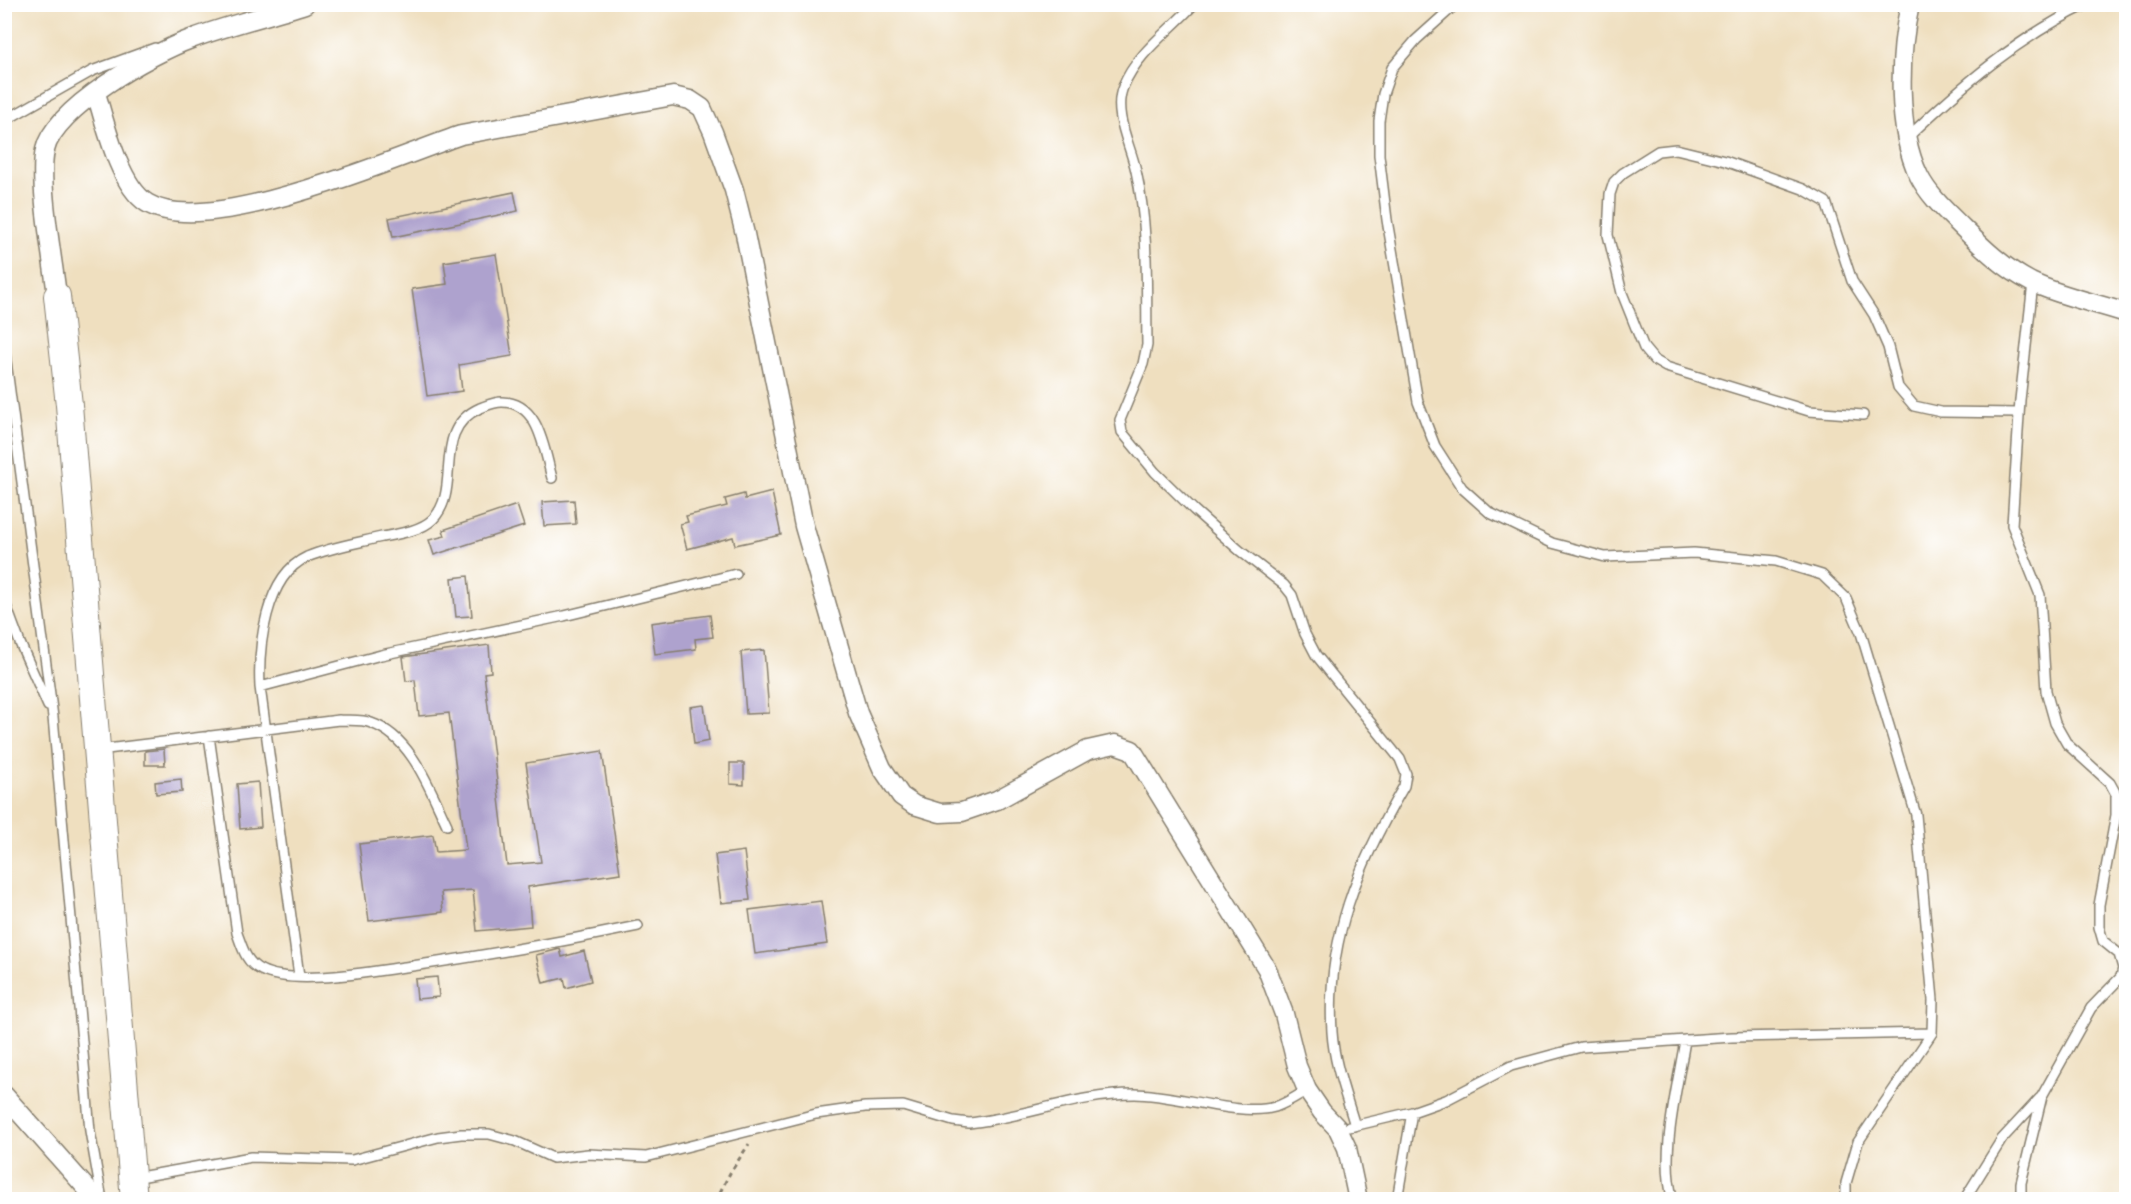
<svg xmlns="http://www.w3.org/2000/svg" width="2131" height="1204" font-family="'Playpen Sans',sans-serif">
<rect width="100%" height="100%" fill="#fff"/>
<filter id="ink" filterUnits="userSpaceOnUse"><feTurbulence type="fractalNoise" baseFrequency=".0167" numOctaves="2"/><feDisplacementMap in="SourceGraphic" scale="12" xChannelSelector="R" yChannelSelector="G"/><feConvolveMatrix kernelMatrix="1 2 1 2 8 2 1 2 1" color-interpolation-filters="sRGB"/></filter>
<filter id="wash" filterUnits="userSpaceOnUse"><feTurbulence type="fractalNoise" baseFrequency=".008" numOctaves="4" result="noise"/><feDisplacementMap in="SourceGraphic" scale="24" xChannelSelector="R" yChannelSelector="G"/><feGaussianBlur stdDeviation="1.35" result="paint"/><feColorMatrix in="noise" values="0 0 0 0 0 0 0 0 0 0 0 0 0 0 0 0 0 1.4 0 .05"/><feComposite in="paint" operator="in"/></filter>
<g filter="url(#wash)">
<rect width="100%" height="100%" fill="#efdfbf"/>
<g id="blocks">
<path fill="#aea2ce" d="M514,192l4,19 -125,26 -4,-19z
M496,254l16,102 -53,9 3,26 -35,5 -15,-107 35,-5 -3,-22z
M772,492l9,43 -46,10 -2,-8 -46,12 -7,-25 8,-2 -2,-6 41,-10 -2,-7 19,-5 1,5z
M574,500l2,24 -32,2 -2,-24z
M517,505l7,21 -90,29 -5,-15 16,-4 -2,-6z
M468,576l4,40 -16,1 -4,-39z
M710,615l3,22 -18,2 1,10 -41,5 -4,-31z
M489,645l2,27 -7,1 23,192 34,-3 -15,-99 76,-12 18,122 -92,14 3,39 -54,5 -4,-41 -32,2 2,20 -74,9 -10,-77 74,-9 3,17 30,-2 -17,-137 -30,3 -4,-36 -9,1 -3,-24z
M764,650l5,63 -23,1 -5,-62z
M704,705l5,36 -15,3 -4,-37z
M164,749l1,16h-20v-14z
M730,763h14v22l-14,-1z
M181,779l1,13 -26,2 -1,-12z
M258,782l3,45 -21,2 -3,-45z
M744,851l6,49 -29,3 -6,-48z
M821,901l6,43 -72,10 -6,-44z
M560,949l2,8 22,-6 7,30 -25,7 -2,-10 -21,5 -7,-28z
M437,977l2,20 -22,2 -2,-20z"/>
</g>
</g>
<g filter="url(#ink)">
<use href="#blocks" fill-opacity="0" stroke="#867e6e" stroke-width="1.5"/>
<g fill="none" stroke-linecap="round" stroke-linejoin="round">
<defs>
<path id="lane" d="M1194,4c-24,27 -57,48 -71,83 -11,26 8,59 13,84 13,57 10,116 11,174l-4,19 -23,56 2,12 33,40 39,38 45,40 45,35 8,10 13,39 11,21 84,104 6,15 -2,12c-46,79 -78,153 -72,246 2,32 14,63 23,94
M1456,4l-40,36 -24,28 -9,26 -4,27v34l8,65 31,182 17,44 27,42 28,25 62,30 53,14 89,-4 82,8 46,14 24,23 15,35 55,182 17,185 -1,33 -74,109 -12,41v17
M4,121l88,-50 63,-23
M1907,138c54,-52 113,-102 181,-134
M4,346l49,371 37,414 12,69
M1863,415l-54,-4 -143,-44 -12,-7 -10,-12 -22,-55 -14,-58 2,-41 4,-12 9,-9 35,-22 18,-2 49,12 78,28 23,13 26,79 22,34 14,32 10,40 16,19 27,6 78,1
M4,600l16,43 28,63
M260,687l121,-32 183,-39 172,-42
M209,736l28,197c5,14 9,30 24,37 31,16 108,2 144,-3 78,-11 155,-25 233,-41
M99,750l240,-30c10,1 23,-1 32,3 41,14 59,67 76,102
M299,976l-39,-289c-2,-39 5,-111 47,-130 24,-10 50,-14 75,-20 16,-3 39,-6 51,-18 30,-30 -3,-89 47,-111 8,-3 14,-6 22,-6 37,0 42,47 50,76
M1349,1127l63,-15 34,-12 65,-34 70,-19 151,-10 200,-4
M134,1178l117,-21 101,3 86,-23 23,-3h28l26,7 38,17 35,-4 58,3 170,-43 49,-7 38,-1 50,15 16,2c57,-6 108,-29 166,-29 41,0 104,23 140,13 12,-4 22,-11 32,-17
M1397,1200l15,-88
M1673,1200c-14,-45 5,-114 12,-160
M1964,1200l38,-61 38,-41
M2021,1200v-17l21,-87 49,-88 30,-31 2,-9 -4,-14 -16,-13 -4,-14v-22l17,-90v-21l-6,-11 -43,-39 -12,-21 -9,-32 -6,-96 -28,-70 8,-125 13,-117"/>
<path id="street" d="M1910,4c-11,50 -14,125 9,172 10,20 28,36 44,52 21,21 41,40 68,54 29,14 65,21 95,31
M96,93c9,30 23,92 51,110 60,37 249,-46 314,-68l212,-39 17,4 12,8 11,24 21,58 11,44 59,292 54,187 24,55 19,28 13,9 26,8 22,-1 35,-12 91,-50 27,-6 17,6 135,219 17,45 13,52 10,24 15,22 16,17 9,19 11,52
M57,296c-4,-37 -19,-114 -12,-146 9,-42 107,-97 146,-111 37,-14 76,-23 114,-35
M4,1095l93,105"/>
<path id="secondary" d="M57,296l12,109 65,795"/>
</defs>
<use href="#lane" stroke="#867e6e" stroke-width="12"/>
<use href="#street" stroke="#867e6e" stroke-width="21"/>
<use href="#secondary" stroke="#867e6e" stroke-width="28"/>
<path stroke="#867e6e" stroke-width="3" stroke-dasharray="4.5 4.5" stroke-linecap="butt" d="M716,1200l14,-27 19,-29"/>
<use href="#lane" stroke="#fff" stroke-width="9"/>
<use href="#street" stroke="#fff" stroke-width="18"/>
<use href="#secondary" stroke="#fff" stroke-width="26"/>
</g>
</g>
<rect width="2131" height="1204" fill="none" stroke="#fff" stroke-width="24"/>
</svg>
